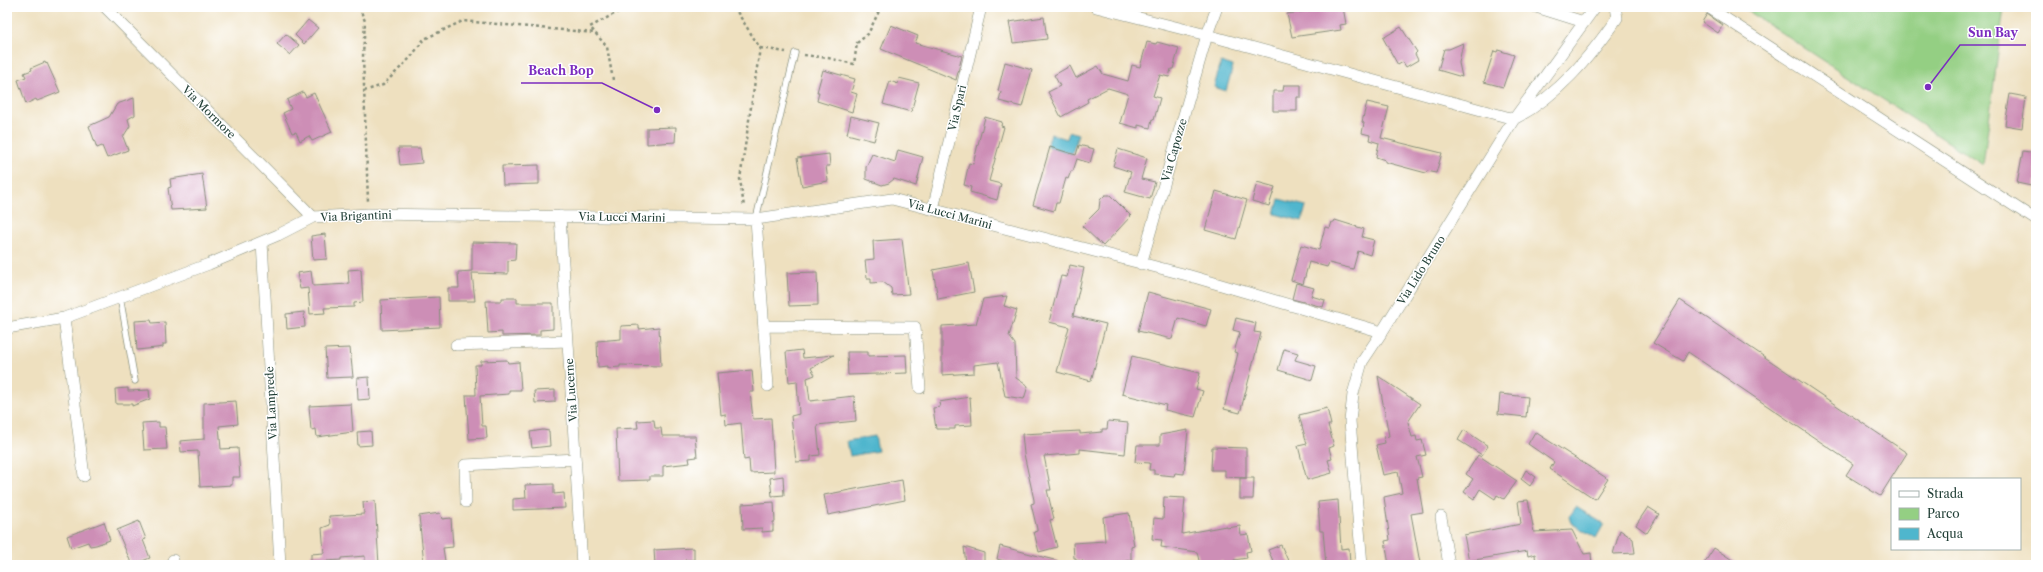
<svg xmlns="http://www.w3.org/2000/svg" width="2043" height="572" font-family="'Libre Caslon Text',serif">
<rect width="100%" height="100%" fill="#fff"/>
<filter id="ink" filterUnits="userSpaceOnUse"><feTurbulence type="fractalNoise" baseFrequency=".025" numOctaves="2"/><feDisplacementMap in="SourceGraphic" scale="8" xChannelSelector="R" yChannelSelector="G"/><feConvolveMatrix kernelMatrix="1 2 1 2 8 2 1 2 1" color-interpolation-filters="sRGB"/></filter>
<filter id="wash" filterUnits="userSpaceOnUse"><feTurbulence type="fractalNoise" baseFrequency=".012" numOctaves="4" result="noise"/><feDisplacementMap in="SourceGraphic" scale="16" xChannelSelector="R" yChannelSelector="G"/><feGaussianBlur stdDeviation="0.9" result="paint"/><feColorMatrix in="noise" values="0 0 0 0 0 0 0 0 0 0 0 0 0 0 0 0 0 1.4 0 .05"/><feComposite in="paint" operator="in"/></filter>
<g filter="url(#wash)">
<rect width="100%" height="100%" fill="#eee0bf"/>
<path fill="#94cf83" stroke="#5a865c" d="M1742,7h262l-21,158z"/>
<path fill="#4fb6cd" stroke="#377a80" d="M1221,62l12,4 -7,25 -12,-4z
M1069,131l9,3 -6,20 -25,-8 4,-12 16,5z
M1279,199l27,7 -4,15 -27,-7z
M875,436l3,15 -28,5 -3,-15z
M1576,507l28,17 -8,14 -25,-15 -2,-6z"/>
<g id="blocks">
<path fill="#cd8eb6" d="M1336,7h7l3,17 -6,1 1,5 -49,7 -5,-23z
M1707,14l16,11 -5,8 -16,-11z
M1044,17l3,22 -34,4 -4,-21z
M308,20l10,8 -14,16 -9,-9z
M891,25l27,11 -3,7 47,13 -6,24 -75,-31z
M1401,27l16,25 -2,2 3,6 -12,7 -3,-5 -5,3 -15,-27z
M286,34l13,11 -9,10 -13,-11z
M1147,42l9,2 1,-2 22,6 -6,21h-2l-2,8 -9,-2 -7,21 7,2 -6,22 -2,-1 -2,9 -12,-3v3l-18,-5 8,-29 -20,-6 -21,11 1,3 -27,15 -13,-25 12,-6 -6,-11 16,-9 6,12 22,-12 5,8 25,7 4,-16 8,2z
M1463,43l-4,20 3,14 -24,-7 6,-21h5z
M1498,50l16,5 -11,32 -19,-5 10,-31 3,1z
M45,62l1,2 1,-1 13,29 -23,9 -1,-2 -10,5 -8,-24 8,-3 -2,-4 8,-3 -1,-2z
M1005,62l27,8 -10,37 -23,-6 2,-9 -3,-1z
M823,70l32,9 -4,13 6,2 -5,18 -35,-11 2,-9h-2z
M899,78l20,5 -8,29 -28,-8 7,-23 8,3z
M1284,85h17v12h-4v14h-24v-20h10z
M303,92l3,5 8,-4 18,39 -20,9 -3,-5 -9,5 -4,-9 -4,1 -9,-20 8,-4 -4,-9z
M2010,94l16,3 -4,31 -17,-3z
M134,98l1,17 -7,4 2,7 -7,11 5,13 -21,8 -5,-12 -5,2 -8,-22 20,-9 8,-13z
M1367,102l22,5 -8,31 61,15 -6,20 -9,-2 -1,2 -41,-11v-2l-9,-3 3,-14 -10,-3 1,-5 -8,-2 2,-10 -2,-1z
M851,116l28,7 -5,18 -27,-7z
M985,117l17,5 -1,4 3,1 -15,54 12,3 -4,16 -27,-8 1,-5 -7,-2 5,-22 4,1z
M676,127l-1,15 -28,2v-16z
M1079,145l15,4 -4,14 -13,-4 -4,12h-2l-3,8 -2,-1 -7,25h-3l-2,8 -21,-6 17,-58 26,8z
M398,148h22l2,15 -22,2z
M1118,149l29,9 -6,21 14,3 -5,17 -25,-7 6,-20 -18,-6z
M898,150l25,7 -7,29 -22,-7 -5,4 -7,2 -16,-6v-12l6,-13 23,8z
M2023,151l13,2v34l-19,-4z
M829,154l1,12h-4l2,15 -26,5 -5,-28z
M539,165v19l-36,1 -1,-19z
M202,174l5,34 -36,2 -3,-22 3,-1 -1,-8z
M1257,182l18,5 -6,19 -17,-5z
M1216,191l31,9 -11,39 -31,-9z
M1105,195h5l21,21 -28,30 -21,-20 17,-17 1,-9z
M1335,220l29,9 -2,8 12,3 -4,15 -12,-4 -5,18 -24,-6 -2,4 -18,-5 -6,22 -12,-4 10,-35 18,5 6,-23 5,1 2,-6h2z
M325,234l2,25 -14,1 -2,-24z
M902,239l7,55 -17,1 -1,-7 -8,-6 -12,1v-5h-4l-2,-18 9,-1 -1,-18z
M472,242l44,1 -1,17 -7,1v13l-36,-1 3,28h-27v-13h11l-1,-16 14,-1z
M969,263l5,29 -36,7 -5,-29z
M1070,265l14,3 -11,48 33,8 -15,57 -34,-9 12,-45 -20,-5 12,-46 6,1z
M361,269l2,33 -9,1v4l-30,1 1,5 -15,1 -2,-26 -8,1 -3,-16 14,-2 2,15 36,-2 -1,-14z
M817,272l1,33 -29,1 -2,-33z
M1296,283l18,5 -3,8 14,4 -2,7 -31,-8z
M1148,292l63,17 -5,17 -28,-8 -6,21 -34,-8z
M1007,296l-3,10 13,4 -8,26 6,8 1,34 12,8 -4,13 -19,-3 -7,-34 -24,3v8l-32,2v-49l34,-2 7,-25z
M439,297l1,30 -58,3 -1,-30z
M502,298h15v5h36v26l-13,1v5l-38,1v-4l-14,1 -2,-32h16z
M1680,300l227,153 -27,43 -34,-21 7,-11 -165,-112 -5,9 -30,-18z
M304,312l1,15 -18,2 -1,-15z
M1236,318l20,5 -2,9 7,1 -21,80 -16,-4 14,-56 -4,-1 6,-20 -7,-2z
M151,320l1,3 13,-1 1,22h-3v3l-7,1 -19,2 -2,-29z
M639,325v4l20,-2 2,39 -41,-1v2l-12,1v-2l-10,1 -1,-26 24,-2v-13z
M350,348l3,29 -26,1 -2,-29z
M1284,349l14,4 -3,7 21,6 -4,14 -34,-10z
M802,350l1,8 31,-3 -23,13 4,7 -8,3 3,23 44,-5 2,25 -39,4 3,30 -9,1v5l-15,1 -5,-46 8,-2 -2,-33 -8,1 -3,-30z
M847,352h21v4l38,-1 1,18 -59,2z
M1132,356l68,17 -4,16 7,2 -8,26 -30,-7 1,-5 -44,-11z
M507,360l1,3 11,-1 2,28h-12v4l-29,2 2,30h4l1,12 -18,1 -3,-44h10l-1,-30h6v-4z
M752,370l2,22h-4l3,27 18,-1 3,54 -24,1 -1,-14 -5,1 -3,-37 -15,2 -1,-11 -4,1 -4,-42z
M1378,376l42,28 -12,18 4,15 4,-1 1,5 5,-1 4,15 -9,2 5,20 -5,1 6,34 -12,2 9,49 -31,2 -4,-24 5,-1 -6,-43 18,-4 -4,-21 -15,3 -7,-30 9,-2 -1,-6 5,-1z
M369,377l1,22 -12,1 -1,-22z
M128,388v3l21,-1 1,9 -18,7v-2h-16l-1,-15z
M555,390v12l-20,1 -1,-12z
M1500,394l28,3 -2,20 -28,-3z
M970,397l2,28 -17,1v3h-19l-3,-21 7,-1 -1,-5z
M236,401l2,23 -19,2 2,23 17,-1 2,29h-8v8l-32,2 -2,-36 -17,1 -1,-11 24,-2v-36z
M351,404l2,28 -36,5 -1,-8 -5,1 -2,-24z
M1327,408l4,17h-3l6,21 -5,2 3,11 -4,1 4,13 -25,7 -9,-34 9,-2 -8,-29z
M654,420l1,8h6l1,8h33l2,21 -8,1 1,5 -27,3v10h-13v4l-32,1 -2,-52 22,-1 -1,-7z
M1108,421l20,2 -3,31 -45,-5v4l-36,3 7,34h-4l7,29 -4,1 7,27 -18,5 -5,-20 3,-1v-2l-6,-25 3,-1v-3l-10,-46 -2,-20 58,-3v3l22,-2v-3h5z
M159,422v5h6l2,22 -23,1 -2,-27z
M543,430l6,1 1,15 -18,2 -2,-16z
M1188,430l-4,44 -9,-1 -1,3 -20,-2v-4h-5l1,-7 -15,-1 2,-17h23v-10z
M1464,430l24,16 -6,9 -24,-15z
M371,431l1,14 -14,1 -1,-14z
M1535,432l73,47 -13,20 -45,-30 4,-7 -26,-18z
M1212,447l34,1v30l-21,-1v-7h-14z
M1478,455l39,26 -13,18 -7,-4 -2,4 -15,-10 -6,10 -10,-7 9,-13 -7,-5z
M1526,470l10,7 -6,9 -9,-7z
M783,476l1,19 -12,1 -2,-18z
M1240,478h14l-1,21h-13z
M902,480l3,20 -77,15 -4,-20z
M554,484v10l10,-1 1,15 -52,2v-11l13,-1 -1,-13z
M1164,497l21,1 -3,36 44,-8v2l14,-2 1,9 7,-1 3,17 -5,1 1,6 -13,2 1,5h-12l-1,-4 -22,4 -3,-13 -36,-5 1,-7 -10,-1 2,-21 9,1z
M1338,500l3,49 8,-1 1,16 -24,1 -3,-34h-3l-2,-29z
M1528,500l6,32 38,-2 12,24 7,-1 1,12h-56l-1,-11 -7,2 -1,-5 -58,10 -5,-26 57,-11 -3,-23z
M375,501l4,64h-14v-9l-24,2v2l-15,1v4h-15v-11l13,-1 -2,-25 8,-3 -1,-9 35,-2 -1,-12z
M774,502l1,20h-2v9l-11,1v-4l-19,1 -1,-25z
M1648,507l11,7 -12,19 -11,-8z
M440,513l2,6 9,-1 2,29 -10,1 2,13 -21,2 -5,-47z
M1129,513l5,33 -3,1v13l-26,5h-22v-4h-7v-3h-2l-1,-15 32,-2 -2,-24z
M139,521l7,18 -3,1 7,18 -18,7 -15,-35z
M104,522l6,18 -14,5 -6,1 -2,-4 -17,6 -4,-12z
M1620,530l13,9 2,14 -22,1z
M1281,545l9,20h-15l-7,-15z
M1000,546l58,15v4h-40l-21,-6z
M964,547l20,6v12h-18z
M694,548v12h-9v5h-30l-1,-15z
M1714,548l26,17h-37z"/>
</g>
</g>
<g filter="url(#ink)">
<use href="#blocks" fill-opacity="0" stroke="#868e7a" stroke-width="1"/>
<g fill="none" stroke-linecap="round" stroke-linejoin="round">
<defs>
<path id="lane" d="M756,219l39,-166
M120,297l15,84"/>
<path id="street" d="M105,7l208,210
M1096,7l111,28 -66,229
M1217,7l-10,28 307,84c44,-23 75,-61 103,-101l-2,-11
M1536,7l48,15
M1708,7l328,213
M933,209l48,-202
M560,216l22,349
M756,219l12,167
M262,242l18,323
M64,318l20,158
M764,326l151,1 5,61
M7,328l57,-10 145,-54 69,-29 35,-18 55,-3 388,5 136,-20 295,76 195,57
M456,345l112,-4
M466,502l-1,-37 110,-6
M1441,517l8,48
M173,560v5
M1362,565l-12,-144 3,-27 9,-32 20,-30 132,-213 81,-112"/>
</defs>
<use href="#lane" stroke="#868e7a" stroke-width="7"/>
<use href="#street" stroke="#868e7a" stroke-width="12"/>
<path stroke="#868e7a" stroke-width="2.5" stroke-dasharray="3 3" stroke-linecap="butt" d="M359,7l6,14 -2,35 5,146
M734,7l26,41 -20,131 4,28
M760,48l26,4
M804,55l24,3 26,6 3,-21 11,-9 13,-27
M613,80l-6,-33 -17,-20 37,-20
M364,91l19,-6 28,-28 13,-18 39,-18 133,12"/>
<use href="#lane" stroke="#fff" stroke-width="5.5"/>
<use href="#street" stroke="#fff" stroke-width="11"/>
</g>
</g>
<g text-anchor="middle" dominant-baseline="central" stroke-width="3" stroke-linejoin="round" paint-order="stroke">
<g font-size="11" fill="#1f3d34" stroke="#fff">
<text transform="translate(957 108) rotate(-77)">Via Spari</text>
<text transform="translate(209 112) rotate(45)">Via Mormore</text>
<text transform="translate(1174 150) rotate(-74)">Via Capozze</text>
<text transform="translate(950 214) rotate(15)">Via Lucci Marini</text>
<text transform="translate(356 216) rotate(-2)">Via Brigantini</text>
<text transform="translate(622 217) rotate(1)">Via Lucci Marini</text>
<text transform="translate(1421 270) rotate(-58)">Via Lido Bruno</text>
<text transform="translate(571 390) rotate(-94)">Via Lucerne</text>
<text transform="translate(271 403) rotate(-93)">Via Lamprede</text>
</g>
</g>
<path fill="none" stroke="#7b2cbf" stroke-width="1.5" d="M1928 87L1960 45H2026M657 110L602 83H521"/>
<g fill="#7b2cbf" stroke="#fff" stroke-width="1.5">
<circle cx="1928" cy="87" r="4"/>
<circle cx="657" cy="110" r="4"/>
</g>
<g font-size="12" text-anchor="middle" font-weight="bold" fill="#7b2cbf" stroke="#fff" stroke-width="3" stroke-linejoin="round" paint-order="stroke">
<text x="1993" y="37">Sun Bay</text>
<text x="561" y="75">Beach Bop</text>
</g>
<rect width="2043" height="572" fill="none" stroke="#fff" stroke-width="24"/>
<rect x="1891" y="478" width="130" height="72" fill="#ffffff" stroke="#a5b1ae"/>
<rect x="1899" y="491" width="20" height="6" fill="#ffffff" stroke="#a5b1ae"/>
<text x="1927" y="498" font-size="12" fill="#1f3d34">Strada</text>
<rect x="1899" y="508" width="20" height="12" fill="#94cf83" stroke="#a5b1ae"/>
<text x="1927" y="518" font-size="12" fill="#1f3d34">Parco</text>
<rect x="1899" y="528" width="20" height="12" fill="#4fb6cd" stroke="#a5b1ae"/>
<text x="1927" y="538" font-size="12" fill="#1f3d34">Acqua</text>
</svg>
